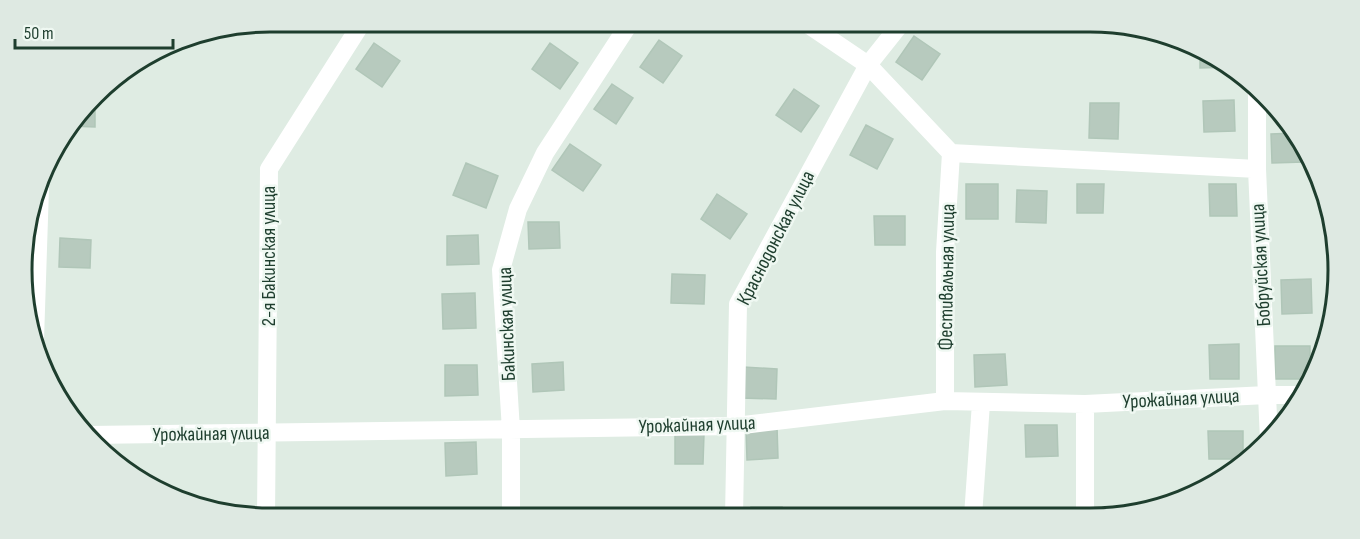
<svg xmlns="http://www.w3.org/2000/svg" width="1360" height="539" font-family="'Sofia Sans Condensed',sans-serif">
<rect width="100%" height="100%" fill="#dfece3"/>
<path fill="#b7cabe" stroke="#b0c6b8" stroke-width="1.5" d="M914,36l26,18 -18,26 -26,-18z
M659,40l23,16 -19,27 -23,-16z
M374,43l26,18 -18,26 -26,-18z
M550,43l28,20 -18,26 -28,-20z
M1200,52l32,15 -32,1z
M612,84l21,14 -17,26 -22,-15z
M794,89l25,17 -18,26 -25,-17z
M95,96v31l-25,-1z
M1234,100l1,31 -31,1 -1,-31z
M1090,103h29l-1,36 -29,-1z
M866,125l27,14 -16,30 -27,-14z
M1295,133l8,9 1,20 -32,1 -1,-29z
M570,144l31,21 -18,26 -31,-21z
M466,163l32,13 -12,32 -33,-13z
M966,184h32v35h-32z
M1077,184h27l-1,29h-26z
M1209,184h27l1,32h-27z
M1017,190l30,1 -1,32 -30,-1z
M717,194l30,20 -17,25 -29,-20z
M874,216h31v29h-30z
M528,222h31l1,26 -31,1z
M478,235l1,29 -32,1v-29z
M60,238l31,2 -1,28 -31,-1z
M672,274l33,1 -1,29 -33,-1z
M1311,279l1,34 -30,1 -1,-34z
M475,293l1,35 -33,1 -1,-35z
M1239,344v35h-29l-1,-34z
M1275,346h35v33h-35z
M1005,354l2,31 -32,2 -1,-32z
M563,362l1,28 -31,2 -1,-28z
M445,365h32l1,30 -33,1z
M743,367l34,2 -1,30 -35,-1z
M1025,425h32l1,31 -32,1z
M777,426l1,32 -31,2 -1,-32z
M1208,431h35v28h-34z
M675,433l29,1 -1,30h-28z
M476,442l1,32 -31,2 -1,-33z
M751,507h31l-1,10h-30z
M672,510l32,1 -1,6h-31z"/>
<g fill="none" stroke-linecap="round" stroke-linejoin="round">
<path stroke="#fff" stroke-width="18" d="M803,21l65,44 83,88
M1257,90v79l12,271
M951,153l306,16
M35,340l5,-152
M945,401v-149l6,-99
M89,435l646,-9 210,-25 140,3 182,-9h36
M973,516l8,-113
M1085,516v-112
M511,517v-87l-10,-160 17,-61 27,-56 86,-132
M734,517l4,-213 130,-239 35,-44
M266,518l3,-349 94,-148"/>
</g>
<g text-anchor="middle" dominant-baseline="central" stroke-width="5" stroke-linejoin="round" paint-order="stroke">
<g font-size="20" fill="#1e3e2e" stroke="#eff8f2">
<text transform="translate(776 238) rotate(-63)">Краснодонская улица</text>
<text transform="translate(269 256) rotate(-90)">2-я Бакинская улица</text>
<text transform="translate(1261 265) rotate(-93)">Бобруйская улица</text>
<text transform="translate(947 277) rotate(-89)">Фестивальная улица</text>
<text transform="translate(507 324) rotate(-92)">Бакинская улица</text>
<text transform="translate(1181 399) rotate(-3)">Урожайная улица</text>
<text transform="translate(697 425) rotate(-2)">Урожайная улица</text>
<text transform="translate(211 434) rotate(-1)">Урожайная улица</text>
</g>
</g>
<path d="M0 0H1360V539H0ZM270 32H1090A238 238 0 0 1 1328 270V270A238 238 0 0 1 1090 508H270A238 238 0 0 1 32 270V270A238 238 0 0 1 270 32Z" fill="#dee9e2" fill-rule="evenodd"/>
<path fill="none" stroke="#1e3e2e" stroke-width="3" d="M270 32H1090A238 238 0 0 1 1328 270V270A238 238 0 0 1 1090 508H270A238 238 0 0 1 32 270V270A238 238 0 0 1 270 32Z"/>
<path d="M15 39v9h158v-9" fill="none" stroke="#1e3e2e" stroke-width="3"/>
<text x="24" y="39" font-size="18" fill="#1e3e2e" stroke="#eff8f2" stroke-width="4.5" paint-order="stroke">50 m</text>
</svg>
